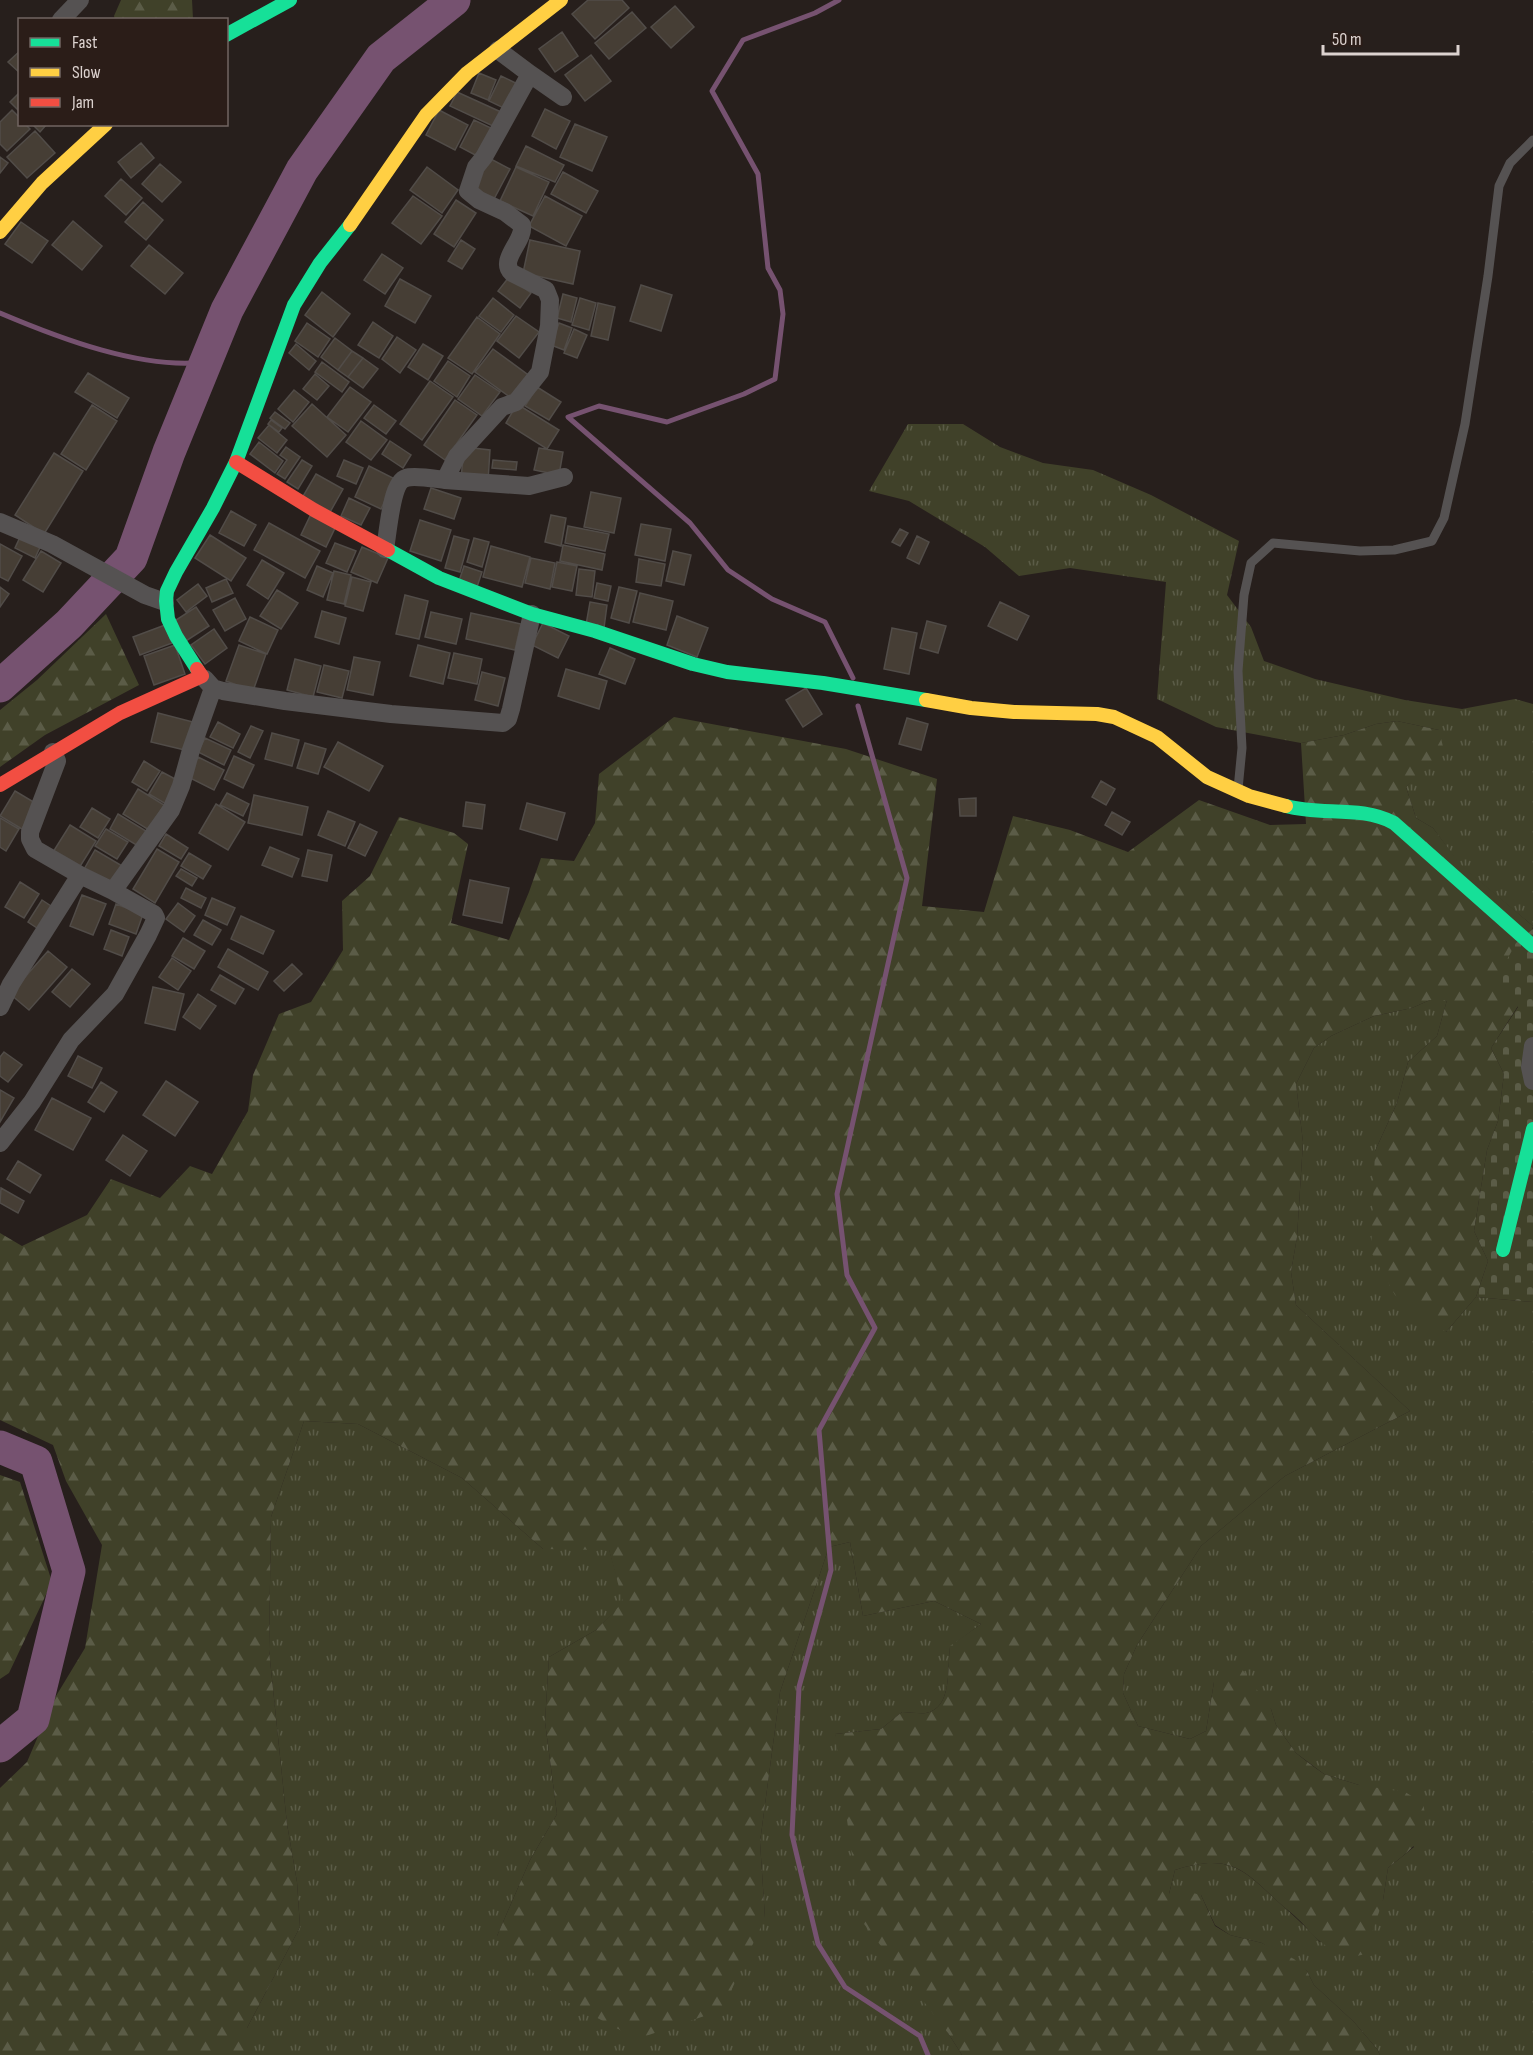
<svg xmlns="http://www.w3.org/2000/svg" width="1533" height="2055" font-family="'Sofia Sans Condensed',sans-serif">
<defs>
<pattern id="grass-tufts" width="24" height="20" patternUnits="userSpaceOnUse" patternTransform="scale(1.5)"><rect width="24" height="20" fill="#404129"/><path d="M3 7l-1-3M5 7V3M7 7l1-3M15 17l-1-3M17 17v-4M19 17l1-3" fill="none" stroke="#5b5c47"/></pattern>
<pattern id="forest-firs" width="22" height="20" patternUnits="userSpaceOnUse" patternTransform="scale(1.5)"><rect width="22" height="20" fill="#404129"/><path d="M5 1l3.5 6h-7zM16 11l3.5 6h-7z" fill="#5b5c47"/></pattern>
<pattern id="cemetery-stones" width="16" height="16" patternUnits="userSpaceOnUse" patternTransform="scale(1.5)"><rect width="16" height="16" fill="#404129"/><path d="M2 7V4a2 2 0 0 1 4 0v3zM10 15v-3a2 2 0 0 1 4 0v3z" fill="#5b5c47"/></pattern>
</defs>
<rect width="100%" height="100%" fill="#271f1c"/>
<path fill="url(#grass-tufts)" d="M908,424h55l37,23 43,16 50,7 58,25 88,46 -12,54 24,32 13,34 51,18 90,21 57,9 53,-10 18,5v222l-73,-61 -27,-37 -17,-10 -10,-31 9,-10 24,-47 -42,-9 -21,3 -32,11 -43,8 -85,-16 -59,-28 9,-117 -96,-14 -51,8 -34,-29 -76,-46 -40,-10z
M1430,1000h17l-10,36 -29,26 -11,41 -22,48 71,181 30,-35 57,5v753h-153l-3,-6 -23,-27 -40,-37 -7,-14 -45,-28 -32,-8 -15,-10 -14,-30 -32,-1 6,-24c57,-18 69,1 109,37 12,11 24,22 36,35l63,-42 5,-32 26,-21 -55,-62 -35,-11 -28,-21 -20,-28 -5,-16 -57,-27 -8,49 -16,8 -52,-13 -15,-33 1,-19 13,-29 64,-99 84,-70 125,-65 -114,-106 -5,-33 6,-35 6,-95 -7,-58 18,-36 17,-12 43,-20 38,-8z
M304,1421l54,3 104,54 81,71h66l15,53 -28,28 -47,27 -4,65 12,92 -27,46 -33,76 268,-18 -5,-76 20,-150 49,-145 21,-5 13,74 71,-15 47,23 -31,23c-3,20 3,61 -24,66 -7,1 -17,-1 -24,-1l-21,17 -46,5 113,299 14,22h-715v-27l53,-101 -3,-45 -10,-58 -18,-174 2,-133z"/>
<path fill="url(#forest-firs)" d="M121,0h71l1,19h-78l-1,-3z
M106,614l33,71 -94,50 -45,32v-57l37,-30z
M674,717l172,32 91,30 -15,127 62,6 29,-96 57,14 58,22 71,-52 71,25 36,-1 -5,-81 43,-8 32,-11 21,-3 42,9 5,21 -38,36 10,31 17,10 28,37 72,61 -15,80 -27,42 13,26 -6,47 -11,29 -13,81 14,30 -12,36 -30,35 -51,-37 -24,-43 4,-101 22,-48 11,-41 29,-26 10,-36h-17l-18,8 -38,8 -43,20 -17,12 -18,36 7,58 -6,95 -6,35 5,33 114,106 -125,65 -84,70 -64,99 -13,29 -1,19 15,33 52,13 16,-8 8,-49 8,-17h17l32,44 5,16 20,28 14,11 14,10 35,11 46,7 18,11c8,35 -11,45 -35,65l-5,32 -18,54 -16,4c-9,-5 -20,-9 -28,-16 -9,-6 -15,-16 -23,-23 -4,-4 -9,-8 -14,-12 -40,-36 -51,-55 -109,-37l-6,24 16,-3 16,4 14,31 15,9 32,8 32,16 13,12 7,14 40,37 23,27 3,6h-418l-14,-22 -87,-113 -26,-186 46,-5 21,-17c7,0 17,2 24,1 27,-5 21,-46 24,-67l31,-22 -47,-23 -71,15 -13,-74 -21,5 -49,145 -20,150 5,76 -43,92 -85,29 -81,-43 -59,-60 33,-76 27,-46 -12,-92 4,-65 47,-27 27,-28 -14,-52 -66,-1 -81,-71 -104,-54 -54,-3 -33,96 -2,133 18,174 10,58 3,45 -53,101v27h-247v-267l27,-26 26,-61 32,-53 17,-103 -36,-64 -13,-36 -53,-25v-187l22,13 65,-31 24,-36 49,19 30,-32 22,8 36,-63 5,-36 26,-61 32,-12 32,-52 -1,-49 28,-25 29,-59 55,16 14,11 -17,79 58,17 20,-48 12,-34 33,3 21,-38 4,-49z
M0,1475l20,7 32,100 -43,91 -9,6z"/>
<path fill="url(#cemetery-stones)" d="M1533,929v373l-57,-5 12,-36 -14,-30 13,-81 11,-29 6,-47 -13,-26 27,-41 -21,-29 19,-35z"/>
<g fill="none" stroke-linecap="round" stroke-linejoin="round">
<path stroke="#765270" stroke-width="5" d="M839,0l-24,13 -72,27 -31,51 46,83 10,94 12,22 3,24 -8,65 -31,15 -77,28 -68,-16 -31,11 122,106 38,47 44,29 53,23 28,56
M0,313c59,25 142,57 206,49
M858,706l49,172 -70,316 10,81 28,53 -56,102 12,140 -32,117 -7,148 26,109 27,43 75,49 8,19"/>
<path stroke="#765270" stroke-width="33" d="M0,686l69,-62 62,-66 38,-106 58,-142 75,-140 79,-112 73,-58
M0,1447l36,15 33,109 -36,148 -33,27"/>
</g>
<path fill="#463e35" stroke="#514c48" stroke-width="1.5" d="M588,0h34l7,8 -34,31 -23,-25z
M675,6l19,21 -23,21 -20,-21z
M632,12l14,16 -37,31 -14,-16z
M562,32l16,24 -23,16 -16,-23z
M20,51v22l-12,-11z
M591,55l20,26 -26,20 -20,-26z
M479,73l17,7 -8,20 -17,-7z
M501,76l21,10 -12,25 -21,-10z
M20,92v20l-10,-10z
M457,92l44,20 -6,15 -45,-21z
M545,109l25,12 -14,28 -24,-13z
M12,110l8,8v6h5l5,5 -23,22 -7,-7v-22z
M439,110l29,15 -13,25 -29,-15z
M474,120l17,8 -14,28 -17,-9z
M32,124h15l-7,8z
M575,124l32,13 -15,34 -32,-14z
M35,131l20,22 -28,25 -20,-21z
M141,143l13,15 -23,20 -13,-16z
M526,146l38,19 -9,17 -39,-16z
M0,157l8,6 -8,10z
M487,157l23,12 -16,30 -22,-12z
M160,164l21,18 -19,20 -20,-18z
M427,167l31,23 -16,23 -32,-23z
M516,167l33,15 -16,34 -33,-15z
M563,172l35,19 -12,22 -35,-19z
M121,179l21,19 -16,17 -21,-19z
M413,196l29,20 -21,28 -29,-21z
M545,196l37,20 -16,30 -37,-20z
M456,200l20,13 -22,34 -20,-13z
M143,202l20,18 -17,20 -21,-18z
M73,221l29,25 -20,24 -30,-25z
M21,222l27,19 -16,22 -27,-19z
M461,240l14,9 -13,20 -14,-8z
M530,240l50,11 -7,33 -50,-11z
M149,245l34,28 -18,21 -34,-28z
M382,254l21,14 -18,26 -21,-14z
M509,277l22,16 -11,15 -22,-17z
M400,279l31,17 -16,27 -30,-17z
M641,285l31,10 -11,36 -31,-10z
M322,292l28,22 -17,23 -28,-22z
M563,294l14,4 -6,24 -14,-4z
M493,298l21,17 -13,17 -22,-16z
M580,298l16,5 -7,27 -17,-5z
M598,303l17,4 -7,33 -17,-4z
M516,316l23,16 -20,26 -22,-17z
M477,317l23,17 -28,40 -24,-16z
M373,322l20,14 -14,22 -21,-13z
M307,323l23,16 -12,18 -23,-16z
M559,323l13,5 -8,22 -13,-5z
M574,329l13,6 -10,23 -13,-5z
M397,337l19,13 -16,23 -18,-14z
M335,338l17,13 -14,19 -17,-13z
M296,344l20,17 -7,9 -20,-17z
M423,344l20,12 -15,24 -20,-13z
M493,349l38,28 -17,23 -39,-28z
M352,351l11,7 -15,19 -10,-7z
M363,358l15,11 -15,19 -15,-11z
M448,361l22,15 -13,21 -23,-16z
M322,362l27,20 -7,10 -27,-20z
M88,373l41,25 -12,20 -42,-26z
M315,374l14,12 -12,14 -14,-11z
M475,375l25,17 -18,24 -24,-17z
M430,381l23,16 -31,43 -22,-16z
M350,387l21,15 -23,30 -21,-15z
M537,387l24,15 -12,18 -24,-14z
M294,390l15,12 -16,20 -15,-13z
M455,400l22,15 -32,45 -21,-15z
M312,404l34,31 -19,22 -35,-31z
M517,404l42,26 -12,19 -41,-26z
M92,405l25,16 -31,49 -25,-16z
M374,405l22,16 -10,13 -22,-16z
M275,412l15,11 -5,6 -15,-11z
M271,420l11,8 -3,4 -11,-8z
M361,421l26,19 -16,20 -25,-18z
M269,425l18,15 -10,13 -19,-15z
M390,441l21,14 -8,13 -21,-14z
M259,442l24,19 -8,12 -25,-19z
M286,447l14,10 -15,22 -8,-5 10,-14 -7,-5z
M464,447l26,3 -2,31 -27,-2z
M539,448l24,4 -4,23 -25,-5z
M54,453l29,18 -39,63 -29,-19z
M302,460l10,6 -14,23 -11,-7z
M344,460l19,8 -7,16 -19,-8z
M493,460l24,2 -1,8 -24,-2z
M369,466l26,13 -14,30 -26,-12z
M316,474l27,15 -14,25 -27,-16z
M431,488l30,10 -7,21 -30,-10z
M591,492l30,6 -7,35 -30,-6z
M349,498l21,10 -9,17 -20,-9z
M231,511l25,14 -12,21 -25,-13z
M311,514l25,12 -10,21 -25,-12z
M551,515l15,3 -5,28 -16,-4z
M420,520l31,10 -10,31 -31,-10z
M269,523l51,28 -15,27 -51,-28z
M641,524l30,5 -6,32 -30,-6z
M568,526l41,8 -4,17 -40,-8z
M900,529l8,4 -8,13 -8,-4z
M21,535l20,10 -6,13 -20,-10z
M210,535l36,23 -15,23 -36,-23z
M454,536l15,4 -9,32 -15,-4z
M917,536l12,6 -10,22 -12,-6z
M474,538l15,4 -7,25 -15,-5z
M335,543l21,8 -9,21 -21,-9z
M0,544l22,12 -14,25 -8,-4z
M563,545l42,9 -3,16 -42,-9z
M491,546l39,11 -8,30 -39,-10z
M362,547l26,11 -11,25 -26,-11z
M41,551l20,12 -18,29 -20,-12z
M673,551l18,4 -7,30 -18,-4z
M531,558l24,5 -5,26 -25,-6z
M639,559l26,5 -4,22 -25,-4z
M262,560l22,13 -16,26 -21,-14z
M557,562l20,4 -5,25 -20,-4z
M317,566l16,7 -10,24 -16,-7z
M464,566l18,6 -5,15 -18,-6z
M579,569l16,2 -3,26 -16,-2z
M334,571l17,4 -7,29 -17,-4z
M352,577l19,5 -8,29 -18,-5z
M226,579l7,14 -21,9 -6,-14z
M597,583l14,3 -3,15 -14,-3z
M198,584l9,12 -21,16 -9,-12z
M0,587l9,7 -9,13z
M619,587l18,4 -8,32 -18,-5z
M277,590l21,13 -17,26 -21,-13z
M640,593l33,8 -7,29 -33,-8z
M405,595l23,6 -9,38 -23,-5z
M235,598l11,21 -21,12 -12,-21z
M590,602l17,3 -3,23 -18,-3z
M1000,602l29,14 -12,24 -29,-14z
M196,607l13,19 -23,15 -13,-19z
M322,611l24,7 -7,26 -24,-7z
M431,612l31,7 -6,25 -31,-7z
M471,613l50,11 -6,26 -49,-11z
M677,616l31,12 -11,29 -30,-12z
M250,617l28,13 -11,24 -28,-13z
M927,621l19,5 -8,27 -18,-5z
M543,623l26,13 -11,22 -26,-13z
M165,625l7,18 -32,12 -7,-18z
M892,628l25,5 -8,41 -25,-5z
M214,629l13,19 -22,16 -14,-19z
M175,645l10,29 -31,11 -10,-29z
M239,645l27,9 -13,37 -27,-10z
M418,645l32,8 -7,31 -33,-8z
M610,648l25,11 -10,25 -26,-10z
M454,653l28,6 -5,25 -29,-6z
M354,657l26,5 -7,33 -26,-5z
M295,659l26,7 -8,31 -26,-7z
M324,665l25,6 -7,27 -25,-6z
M566,669l41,12 -8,28 -41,-13z
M482,672l23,6 -7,28 -23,-6z
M806,688l16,26 -19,13 -17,-27z
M158,713l35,9 -8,28 -34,-8z
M907,718l21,6 -7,26 -22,-6z
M218,722l22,12 -7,14 -23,-11z
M251,726l12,5 -13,27 -12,-6z
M272,733l27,7 -7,26 -27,-7z
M205,738l26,12 -7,15 -26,-13z
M338,742l45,24 -14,25 -45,-24z
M305,743l21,6 -8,25 -21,-6z
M234,756l20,9 -11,23 -19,-9z
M198,757l26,13 -10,20 -26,-13z
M144,761l16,10 -13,20 -15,-9z
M162,772l17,9 -13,23 -17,-10z
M1101,781l14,8 -9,16 -14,-8z
M138,789l26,16 -15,25 -26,-16z
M15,791l22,13 -15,25 -22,-13z
M227,793l22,11 -6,12 -23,-11z
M254,795l54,12 -6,28 -54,-12z
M976,798v18h-16l-1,-17z
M466,802l19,3 -3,24 -19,-3z
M527,803l38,10 -8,27 -37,-11z
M216,804l29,18 -17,28 -29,-17z
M92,808l18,11 -12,19 -18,-11z
M328,811l27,11 -10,24 -27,-11z
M1112,812l18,10 -8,13 -17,-10z
M118,814l28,17 -8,15 -28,-17z
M0,818l19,11 -13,22 -6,-4z
M360,824l17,8 -12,24 -17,-8z
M70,825l26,16 -17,27 -26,-16z
M106,829l22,13 -11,17 -22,-13z
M166,834l22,14 -7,11 -22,-13z
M270,847l29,12 -7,18 -30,-12z
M157,849l22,13 -24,41 -22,-14z
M95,850l29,17 -12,21 -29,-17z
M308,850l24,5 -5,26 -25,-5z
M189,853l22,13 -8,13 -22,-13z
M181,869l16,9 -5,8 -16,-10z
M470,880l39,8 -7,35 -39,-8z
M20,882l19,12 -15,24 -19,-11z
M186,888l20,10 -5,10 -20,-10z
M82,895l24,9 -13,31 -23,-9z
M212,898l23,10 -8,17 -22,-10z
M42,900l12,8 -14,22 -12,-8z
M178,903l17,13 -11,16 -18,-13z
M116,904l27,10 -7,20 -27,-10z
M241,916l33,15 -11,23 -32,-15z
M203,920l18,10 -9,15 -18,-10z
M111,930l18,7 -7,19 -18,-7z
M183,938l22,13 -11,18 -22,-13z
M228,949l40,23 -10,18 -40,-23z
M48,951l19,16 -38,43 -19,-16z
M172,958l19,13 -13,19 -19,-13z
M292,964l10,10 -18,17 -10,-10z
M72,969l18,15 -20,23 -18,-15z
M220,975l24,14 -9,15 -24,-14z
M153,987l31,7 -9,36 -30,-7z
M198,994l18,12 -16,23 -17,-12z
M4,1052l18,13 -14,17 -8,-6v-19z
M78,1056l24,12 -10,20 -24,-12z
M166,1081l32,21 -23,34 -32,-21z
M101,1082l16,10 -13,20 -16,-10z
M0,1090l14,8 -14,24z
M52,1098l39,20 -18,32 -38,-20z
M123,1135l24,16 -17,25 -24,-16z
M18,1161l23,14 -11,18 -23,-14z
M1,1188l23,13 -6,12 -18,-10z"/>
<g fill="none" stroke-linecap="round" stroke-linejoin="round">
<path stroke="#555252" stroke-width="9" d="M1238,789l4,-41 -4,-77 6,-76 7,-32 22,-20 87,8 34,-1 38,-9 12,-23 21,-94 23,-148 11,-90 11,-23 23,-23"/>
<path stroke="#555252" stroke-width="18" d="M61,20l19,-20
M530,74l33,23
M445,480l84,6 35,-9
M0,522l52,22 93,51 20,7
M385,549c3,-15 6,-67 21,-71 8,-3 30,1 39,2l12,-24 45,-49 14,-5 24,-30 9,-46 1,-26 -4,-10 -34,-17c-14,-13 13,-32 10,-48l-17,-13 -26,-12 -11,-9 8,-24 8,-10 46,-83 -32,-24
M205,679l8,9 10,3 62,10 106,13 112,9 5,-4 3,-10 21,-95
M80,875l33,16
M0,1007l11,-23 69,-109 -45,-26 -5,-10v-7l27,-71 -4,-9
M1533,1046l-3,21 3,14
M0,1143l32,-41 39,-62 44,-46 33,-59 8,-17 -2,-4 -41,-23 58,-81 10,-24 10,-36 22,-62"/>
<path stroke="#16e098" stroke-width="14" d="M226,35l64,-35
M388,550l51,28 93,36 63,17 98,33 34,8 96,11 103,17
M197,669l-21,-33 -8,-17 -2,-18 1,-10 9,-19 37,-64 23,-46 58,-157 26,-42 30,-38
M1286,806c35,10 75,-1 108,17l139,123
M1503,1250l30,-121"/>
<path stroke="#ffcf43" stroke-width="14" d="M350,225l76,-110 41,-42 94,-73
M0,232l42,-49 64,-59
M926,700l45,8 43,4 83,2 17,3 43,20 50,40 42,19 37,10"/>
<path stroke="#f24e42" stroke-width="14" d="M236,462l78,48 74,40
M0,785l120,-72 82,-37 -5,-7"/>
</g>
<rect x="18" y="18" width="210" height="108" fill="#2b1d18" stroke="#726561" stroke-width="1.5"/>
<rect x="30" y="38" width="30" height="9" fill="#16e098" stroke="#726561" stroke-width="1.5"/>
<text x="72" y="48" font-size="18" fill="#dcd2cf">Fast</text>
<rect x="30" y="68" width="30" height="9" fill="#ffcf43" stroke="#726561" stroke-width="1.5"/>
<text x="72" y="78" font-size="18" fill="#dcd2cf">Slow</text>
<rect x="30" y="98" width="30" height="9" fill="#f24e42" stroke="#726561" stroke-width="1.5"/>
<text x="72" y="108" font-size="18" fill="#dcd2cf">Jam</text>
<path d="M1323 45v9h135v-9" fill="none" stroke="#dcd2cf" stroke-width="3"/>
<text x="1332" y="45" font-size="18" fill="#dcd2cf" stroke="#2b1d18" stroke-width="4.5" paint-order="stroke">50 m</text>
</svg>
